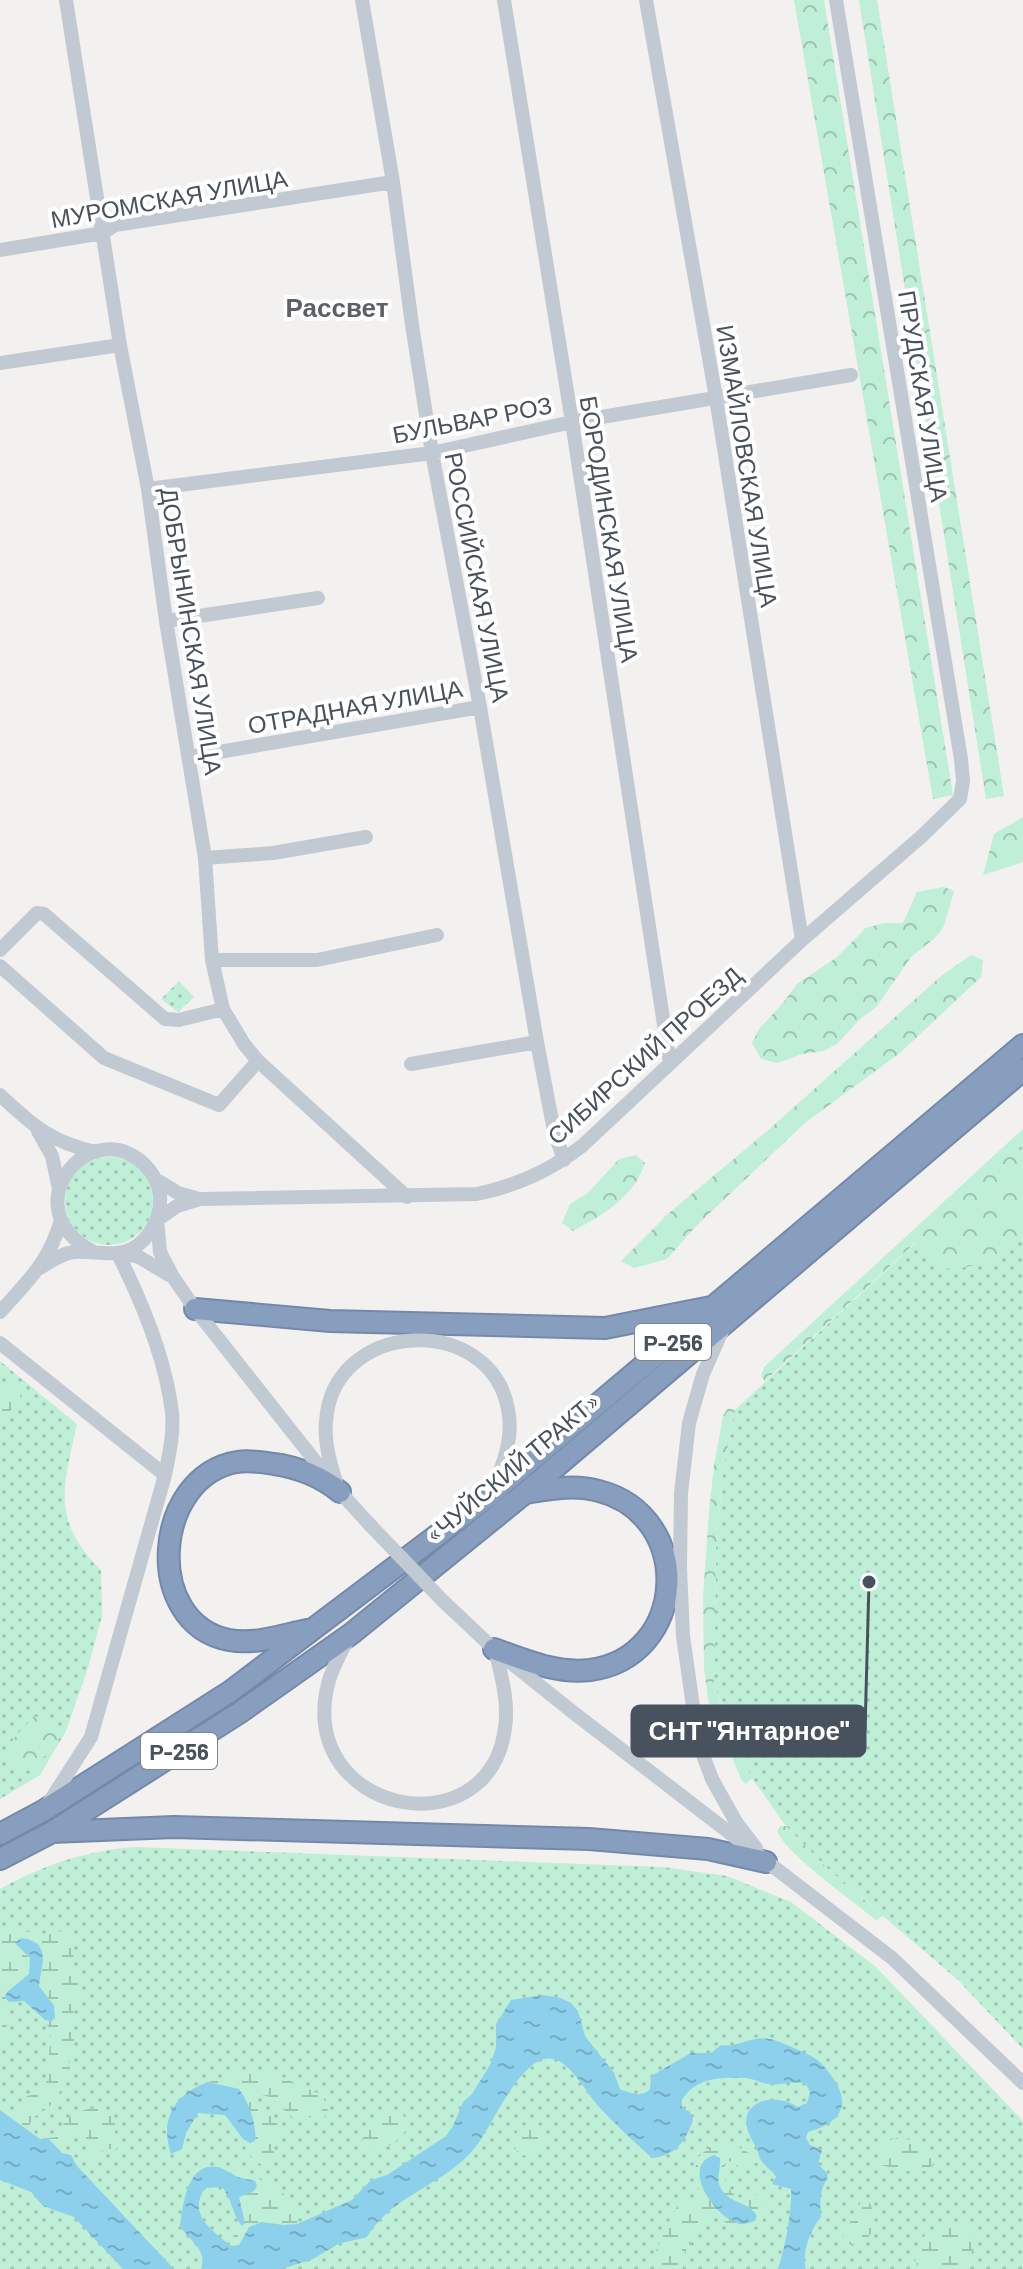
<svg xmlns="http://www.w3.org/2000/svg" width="1023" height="2269" font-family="Barlow,sans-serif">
<defs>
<pattern id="green-dots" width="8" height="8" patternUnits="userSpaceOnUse" patternTransform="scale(2)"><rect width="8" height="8" fill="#bfefd6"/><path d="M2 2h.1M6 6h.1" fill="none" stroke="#9dc4b1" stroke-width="1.8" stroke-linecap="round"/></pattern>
<pattern id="forest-crowns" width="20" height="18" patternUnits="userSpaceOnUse" patternTransform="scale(2)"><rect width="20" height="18" fill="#bfefd6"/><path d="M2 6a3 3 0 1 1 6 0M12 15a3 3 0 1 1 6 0" fill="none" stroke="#9dc4b1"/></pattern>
<pattern id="wetland-marsh" width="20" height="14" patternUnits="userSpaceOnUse" patternTransform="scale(2)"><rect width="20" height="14" fill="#bfefd6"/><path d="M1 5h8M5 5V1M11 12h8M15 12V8" fill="none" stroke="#9dc4b1"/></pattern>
<pattern id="water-ripples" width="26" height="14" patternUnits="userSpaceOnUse" patternTransform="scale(2)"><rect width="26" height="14" fill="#8dd0ec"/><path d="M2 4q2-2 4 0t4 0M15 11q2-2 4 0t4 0" fill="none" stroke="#75abc2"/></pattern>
</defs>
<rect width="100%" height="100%" fill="#f3f0f0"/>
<path fill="url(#green-dots)" d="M179,981l15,16 -16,15 -17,-13z
M1023,1144v905l-65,-69 -130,-111 -42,-43 -37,-52 -35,-90 2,-136 7,-77 12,-61z
M65 1201a44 44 0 1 1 88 0a44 44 0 1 1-88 0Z
M0,1361l77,63c-14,63 -26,97 24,146l1,46 -15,55 -21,60 -26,44 -40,24z
M135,1847l528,20 64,9 64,26 85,65 147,154v148h-1023v-380c43,-24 85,-38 135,-42z"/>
<path fill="url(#forest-crowns)" d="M794,0h30l129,795 -20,4z
M859,0h18l127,796 -18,3z
M1023,817v45l-40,13 11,-41z
M944,887l10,4 -10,35 -8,11 -25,20 -34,49 -18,14 -22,24 -13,7 -22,3 -24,9 -17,-4 -9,-16 7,-14 24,-26 14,-19 39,-26 30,-30 18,-5h19l14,-31z
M971,955l12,5 -2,17 -81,76 -94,69 -109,103 -30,34 -33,9 -13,-7 48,-48 96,-80 176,-157z
M1023,1129v15l-8,8 8,4v81l-28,24 -44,9 -11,-5 -25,-22 -150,138 -4,-5 3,-9z
M636,1155l9,8c-11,34 -42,52 -72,68l-11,-8 8,-19 18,-11 31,-34z
M728,1408l7,2 -12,61 -7,77 -2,136 17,47 21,47 -6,6 -4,-3 -34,-81 -4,-32 -1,-71 6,-85 5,-47 9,-49z
M46,1716l11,7c3,16 2,29 -14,34l-6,10 -7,4c-14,-2 -20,-6 -25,-19 7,-14 18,-23 28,-35z
M780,1826h6l42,43 55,47 -7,4 -9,-7c-22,-18 -80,-59 -90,-82z"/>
<path fill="url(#wetland-marsh)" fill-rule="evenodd" d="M12,1384c9,5 9,10 8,20l-20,13v-28z
M14,1930l30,4 19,-3 6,3 4,11 1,22 6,19 -1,16 -9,16 4,21 -9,45 -16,23 -15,10 -5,8 1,7 -28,-20 7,2 10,-2 8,-16 13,-3 6,-7 5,-52 -6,-14 6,1 4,-3 -1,-12 -15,-20c2,-19 11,-34 -9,-47l-12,9 12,10 -1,16 -15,11 -9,13 4,4 -3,16 1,18 -7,6v-110z
M254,2069l23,6 45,20 6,14 -4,9 -15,-1 -5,4c-20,-2 -23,-24 -43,-26l-5,5c13,19 34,22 17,49l2,8 -3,8 -6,2c-13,-7 -20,-13 -23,-28l7,4 -25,-59 -17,-2z
M96,2108l19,10v14l6,14 -5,3h-12l-5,10 -6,1 -4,-4 -3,-19 -15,1c-7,9 -9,6 -18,7l-5,-7 9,-1c8,-19 17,-27 39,-29z
M390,2112l11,1 8,9c-6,19 -19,25 -38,28l-8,-7c-1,-19 10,-26 27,-31z
M526,2124h12l7,7 -3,17 -14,9 -11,-5 -4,-10 4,-10z
M897,2138c16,1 32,6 38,23l-7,10h-24l-23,-6c-5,-16 1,-23 16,-27z
M727,2143l12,4 24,15 -12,2 -8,6 -13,-9 -5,3c-3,12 2,30 16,34 7,2 13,-3 19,-5l9,17 -10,16 -19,4 -26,-14c-10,4 -9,11 -16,19 -10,12 -17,17 -15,34h-26l-5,-7c0,-4 24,-55 27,-58 7,-5 17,-5 23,-10l-7,-13 1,-20c7,-11 18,-17 31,-18zM719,2158c5,25 -6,40 27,48l9,15 -13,3 -30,-20z
M241,2170c16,8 55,27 60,43l-4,4v7c-25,3 -39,-12 -55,16l-8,-2 -1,-4 7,-4 5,-7 -6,-26 15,-6 -8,-12 -7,-1 -11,-7z
M862,2200h6c14,22 4,49 -24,43l-2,-6z
M961,2224l10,1 5,19 -13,25h-44c-4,-7 -5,-11 -2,-19 7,-23 24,-22 44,-26z"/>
<path fill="url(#water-ripples)" d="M21,1938c32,4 20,27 18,48l15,20 1,12 -4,3 -6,-1 -21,-19 -15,1 -4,-4 2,-6 22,-18 1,-16 -15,-15z
M543,1995l18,3 10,5 7,8 7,25 29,37 6,16c11,5 23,8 30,0l1,-13 40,-23h20l10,-8c17,3 32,-10 49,-6 7,1 41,16 46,20 7,5 12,12 17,19 20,29 5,46 -25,54l-2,6 4,7 12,5 -4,14 9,9 1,6c-9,8 -8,28 -7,38 -10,12 -20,35 -15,52h-28c7,-21 14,-57 13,-80l-19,-5 4,-7c-3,-6 -8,-8 -13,-14 -4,-5 -5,-12 -8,-18 -9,-15 -16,-33 5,-43 13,-5 26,-2 38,5l9,-4 3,-11 -4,-8c-13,-4 -24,2 -37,0 -9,-1 -17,-6 -25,-6 -24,-1 -49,0 -62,22v8l8,4 3,8c-7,21 -18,36 -41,38 -18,-16 -36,-33 -53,-51 -11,-12 -28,-44 -45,-48 -31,-8 -60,64 -77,86 -30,40 -85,49 -110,92l-29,7 -25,15 -31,10h-81c7,-20 -12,-28 -21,-43 3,-21 7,-65 38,-59 7,2 12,6 18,9 6,3 13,3 19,5l2,5 -3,5 -15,6 6,26 -3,3c-10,-12 -10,-27 -20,-39l-17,1c-18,27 7,42 26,58l8,-1 10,-18 13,-5 22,3 13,-1 55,-24 19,-20 16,-5 59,-39 7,-10 10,-24 9,-8 18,-29 6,-17v-24l15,-24z
M208,2082l31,7c10,14 18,35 16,52l-5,2 -7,-4 -18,-24 -27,-2 -12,20 -4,16 -11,5c-12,-36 4,-60 37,-72z
M0,2110l40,29 8,-1 14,15 9,2 6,11 97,103h-51l-49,-52 -31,-11 -12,-14 -31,-12z
M714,2155l6,3c1,9 -3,18 -1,26 7,21 30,16 38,32l-2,5c-5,1 -9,3 -13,3 -22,0 -65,-57 -28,-69z"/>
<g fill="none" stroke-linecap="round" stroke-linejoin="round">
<defs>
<path id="highway" d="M195,1309l135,12 275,7 106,-21
M307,1630c-25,5 -52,15 -78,10 -87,-17 -76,-164 8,-178 12,-2 25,0 37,2 23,3 48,13 66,28
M494,1649c31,11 62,25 96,21 98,-13 105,-154 9,-179 -25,-7 -49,-2 -74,2
M52,1832l122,-5 415,12 119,10 58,13
M0,1834l43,-23 188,-120 258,-195 534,-451
M0,1859l52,-27 187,-119 112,-79 174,-141 498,-423"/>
</defs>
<use href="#highway" stroke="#7489aa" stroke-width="24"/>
<path stroke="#c1c9d2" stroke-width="14" d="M66,0l54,345 28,144 18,132 39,237 7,102 11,49 21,35 14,17 149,136
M362,0l31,182 19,143 20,128 48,254 57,335 17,89 10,29
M504,0l68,422 98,642
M646,0l70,398 86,542
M0,250l103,-17 12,-8 278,-43
M0,363l120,-18
M148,489l284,-36 140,-31 279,-47
M166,621l152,-23
M190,757l290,-50
M205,858l68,-5 93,-16
M0,950l37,-37 7,1 121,105 14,1 44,-11
M212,960h105l120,-25
M0,966l104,92 115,47 39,-44
M411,1064l126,-22
M0,1095c32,30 52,48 96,57
M38,1131l14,25 7,33
M155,1179l23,14 21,6
M122,1253l17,4 30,18
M40,1268c10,-6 20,-14 33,-16 23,-2 45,8 65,-7 15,-12 23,-30 22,-49 -1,-12 -7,-23 -16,-32 -55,-51 -132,44 -52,87
M0,1312c28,-31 49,-50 61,-92
M723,1329l-20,45 -14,49 -8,70 -1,75 3,68 15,106 14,37 24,43 20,26
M0,1343l165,132
M330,1480l-135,-171 -22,-32 -13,-25 -3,-32 20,-14 23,-7 277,-5c39,-8 73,-23 105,-48l220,-206 120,-104 38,-37 3,-18 -2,-22 -125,-759
M336,1482c-6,-20 -12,-39 -10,-60 6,-103 164,-110 182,-13 6,29 -5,57 -17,83
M340,1492l31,34
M443,1601l51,48 80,64 318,245 131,125
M348,1639c-8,15 -16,29 -20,45 -32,130 161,168 177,44 4,-27 -4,-53 -10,-79
M48,1804l43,-67 74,-262c4,-20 9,-41 7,-62 -6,-54 -30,-111 -54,-159"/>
<use href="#highway" stroke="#889ebe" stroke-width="20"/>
<path stroke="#c1c9d2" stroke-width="14" d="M371,1526l72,75"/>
</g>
<g text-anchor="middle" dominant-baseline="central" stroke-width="8" stroke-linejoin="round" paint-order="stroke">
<g fill="#fff" stroke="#7f868e" stroke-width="2">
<rect x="635" y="1324" width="76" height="36" rx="6"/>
<rect x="141" y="1733" width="76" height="36" rx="6"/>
</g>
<g font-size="22" font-weight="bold" fill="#48525e">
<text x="673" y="1342">Р-256</text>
<text x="179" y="1751">Р-256</text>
</g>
<g font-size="24" fill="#48525e" stroke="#fff">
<text transform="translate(169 198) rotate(-10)">МУРОМСКАЯ УЛИЦА</text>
<text transform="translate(924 396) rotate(81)">ПРУДСКАЯ УЛИЦА</text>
<text transform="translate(472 419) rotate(-11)">БУЛЬВАР РОЗ</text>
<text transform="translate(748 466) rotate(81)">ИЗМАЙЛОВСКАЯ УЛИЦА</text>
<text transform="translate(610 529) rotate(81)">БОРОДИНСКАЯ УЛИЦА</text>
<text transform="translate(478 577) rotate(79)">РОССИЙСКАЯ УЛИЦА</text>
<text transform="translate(192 631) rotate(81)">ДОБРЫНИНСКАЯ УЛИЦА</text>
<text transform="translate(355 706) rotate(-10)">ОТРАДНАЯ УЛИЦА</text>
<text transform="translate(644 1055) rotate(-42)">СИБИРСКИЙ ПРОЕЗД</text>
<text transform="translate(512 1467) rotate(-40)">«ЧУЙСКИЙ ТРАКТ»</text>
</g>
<g font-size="26" font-weight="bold" fill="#5d6065" stroke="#fff">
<text x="337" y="306">Рассвет</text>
</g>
</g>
<path fill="none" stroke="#48525e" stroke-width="3" d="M869 1582L865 1731"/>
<circle fill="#48525e" stroke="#fff" stroke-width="3" cx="869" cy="1582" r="8"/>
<rect fill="#48525e" stroke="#48525e" stroke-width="3" x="632" y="1706" width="233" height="50" rx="8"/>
<g font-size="26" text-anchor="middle" font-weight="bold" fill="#fff">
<text x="749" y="1740">СНТ "Янтарное"</text>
</g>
</svg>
